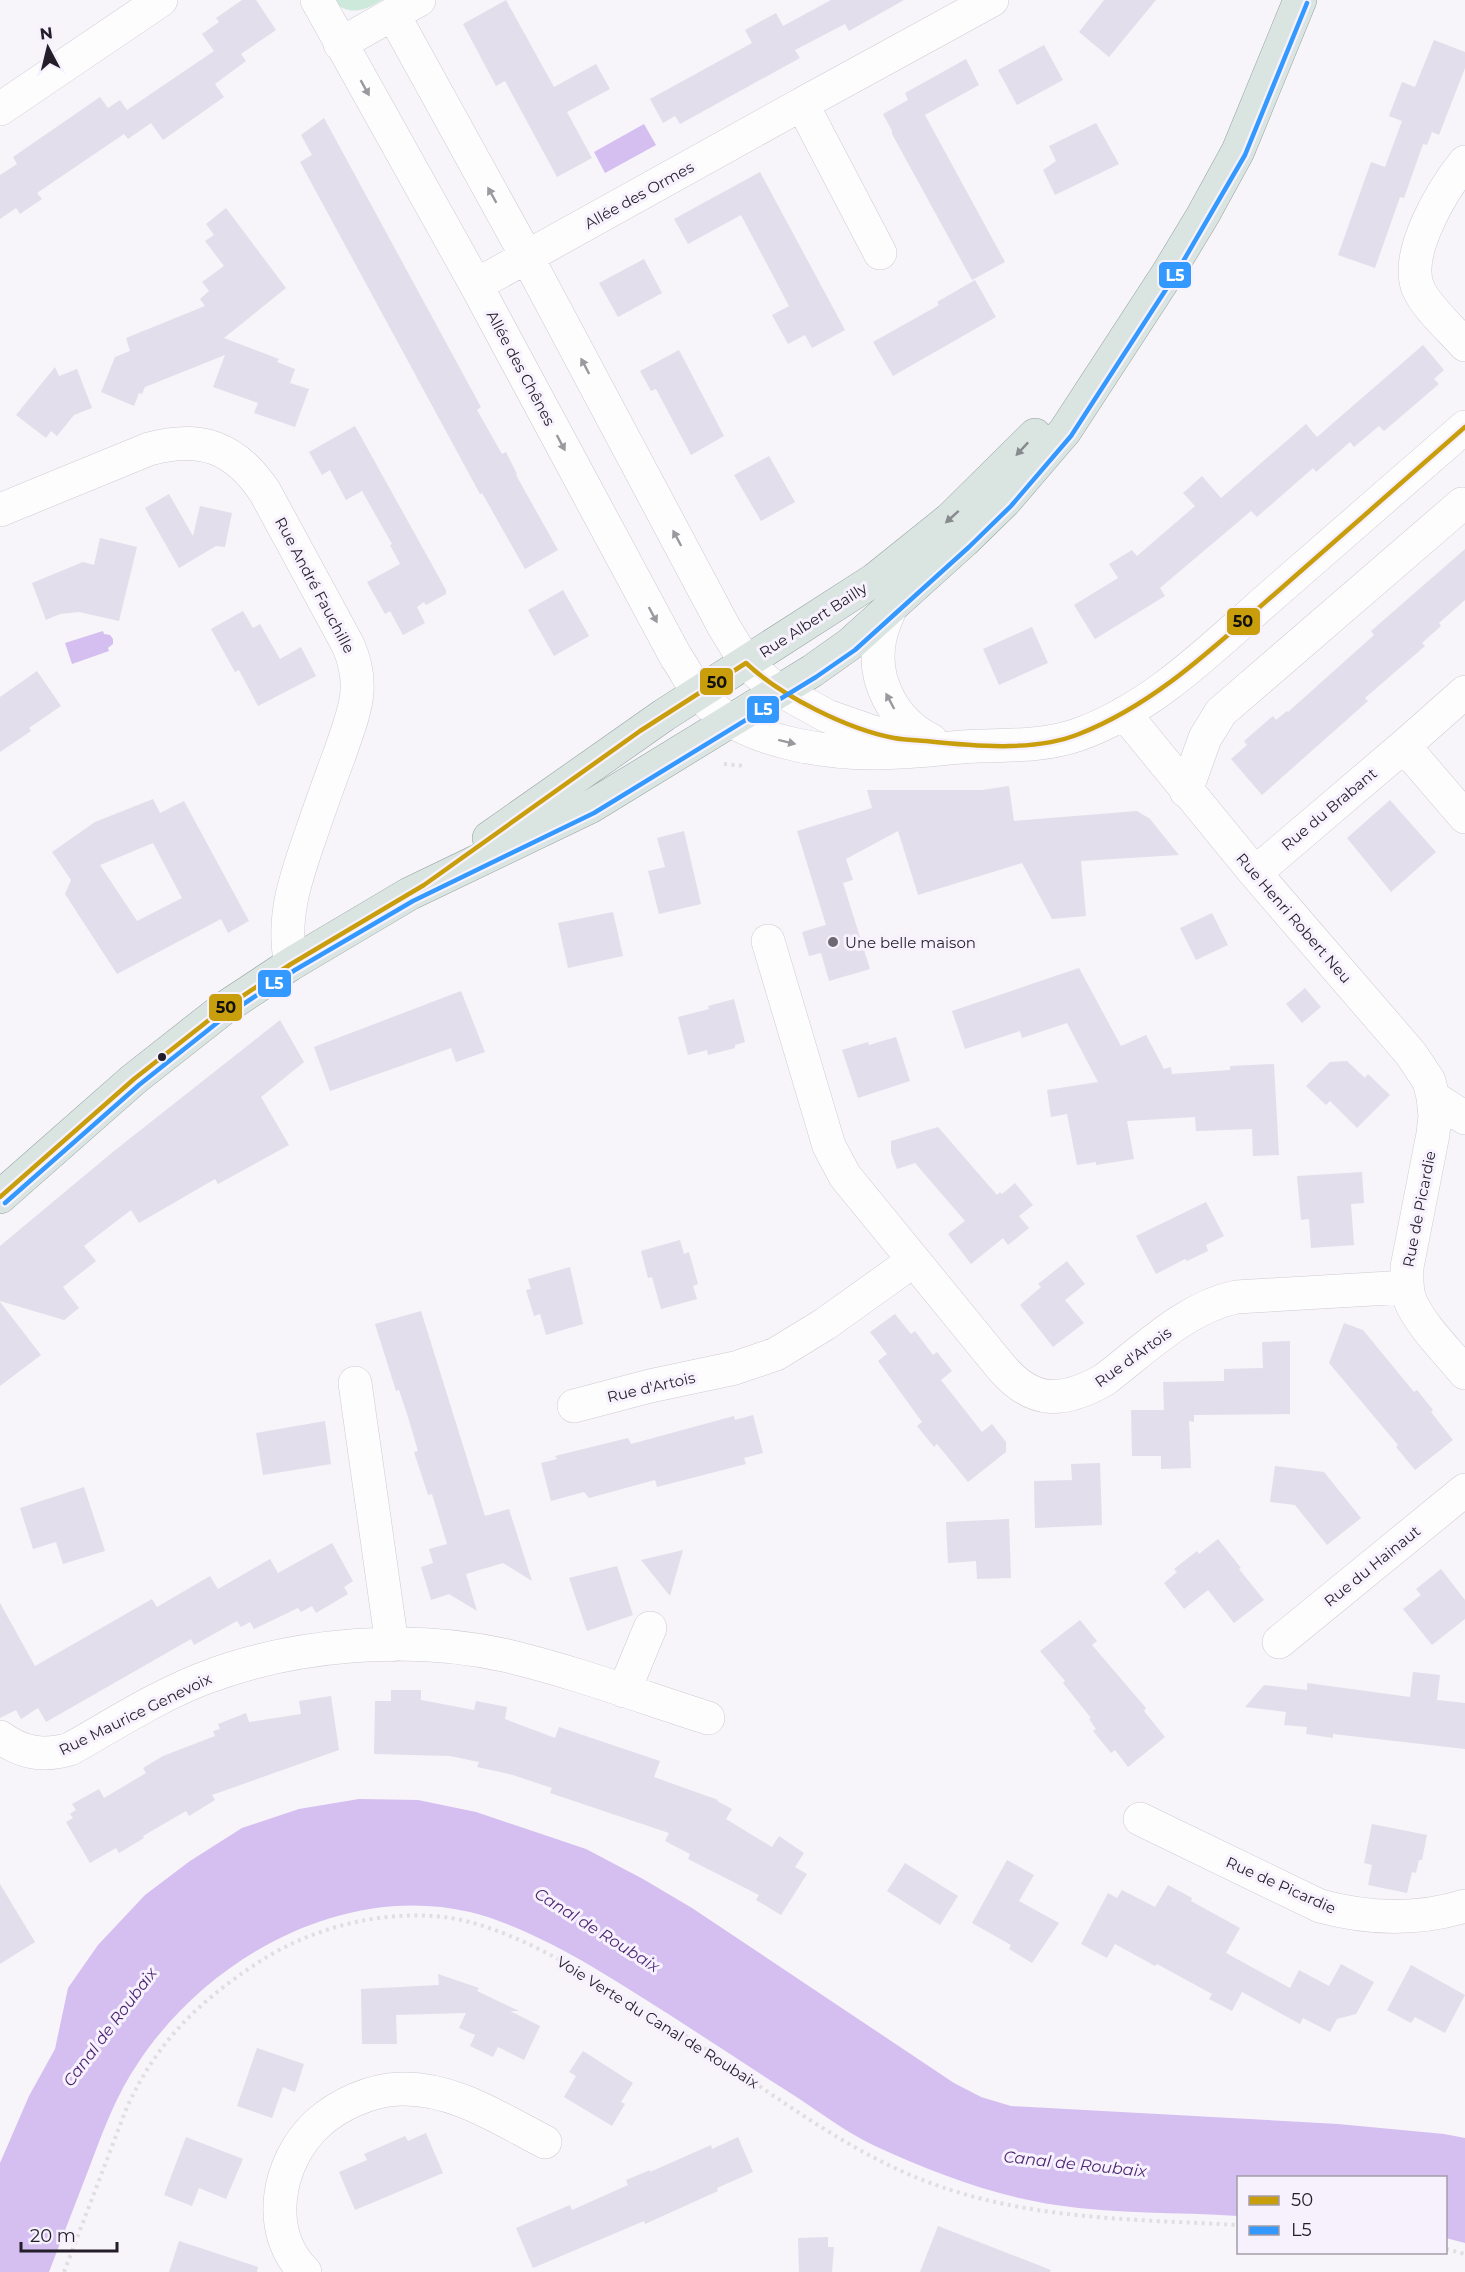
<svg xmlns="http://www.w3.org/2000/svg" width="1465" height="2272" font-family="Montserrat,sans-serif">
<rect width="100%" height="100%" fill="#f7f4fa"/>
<path fill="#cce9dc" d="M330,0h52c-20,12 -32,16 -52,0z"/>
<path fill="#d4bff0" d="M644,124l12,21 -51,28 -11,-21z
M103,631l1,3 6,1 3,4v5l-5,4 1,3 -37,13 -7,-21z
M359,1799l59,1 58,12 110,37 57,30 49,29 262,175 27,14 30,9 327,18 106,10 21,4v105l-19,-5v-60h-208v38c-60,-4 -122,-2 -182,-11 -62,-9 -124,-33 -181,-59 -28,-13 -54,-33 -80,-50 -68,-43 -135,-89 -204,-130 -33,-20 -83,-45 -121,-54 -127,-30 -263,46 -332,151 -21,31 -34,65 -47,100 -14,36 -28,73 -42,109h-49v-109l29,-67 26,-47 13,-61 30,-43 47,-50 45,-34 52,-33 57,-19z"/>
<path fill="#e3deeb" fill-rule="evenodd" d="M242,0h14l20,30 -35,24 5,7 -31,23 9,13 -61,43 -12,-17 -23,16 -4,-5 -87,59 5,6 -22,15 -4,-6 -16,11v-44l17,-11 -4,-7 87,-60 8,11 12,-8 7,10 87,-59 -12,-17 17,-12 -3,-4z
M506,0l48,87 42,-23 14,25 -43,23 25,46 -35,19 -52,-96 -9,5 -33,-62z
M831,0h73l-55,31 -4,-7 -50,26 5,8 -120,66 -5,-8 -12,7 -13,-24 102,-56 -7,-13 31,-17 7,13z
M1104,0h52l-47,57 -30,-25z
M1434,40l31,12v16l-26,67 -7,-3 -5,13 -4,-1 -19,54 -4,-1 -25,71 -37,-13 33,-93 14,5 17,-46 -13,-5 13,-34 13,5z
M1044,45l19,35 -46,25 -19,-35z
M966,59l13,26 -54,30 80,147 -33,18 -80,-146v-3l-9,-17 25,-14 -3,-7z
M324,118l157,289 -4,3 25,44 4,-2 11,22 -1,1 42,75 -33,19 -43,-76 -2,1 -180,-332 12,-7 -11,-20z
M1096,123l23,41 -64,31 -12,-25 13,-9 -7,-15z
M760,172l85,158 -33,18 -7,-13 -17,9 -16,-29 17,-9 -48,-91 -53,29 -14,-25z
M226,208l60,80 -62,50 55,21 -2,3 18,7 -5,14 19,6 -14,38 -41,-14 4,-10 -45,-16 12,-32 -80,32 -3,7 -3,-1 -5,13 -33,-14 14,-35 15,-6 -4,-13 79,-32 -5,-7 9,-8 -7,-9 22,-16 -19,-25 9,-6 -8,-11z
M644,259l18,34 -44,24 -19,-34z
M975,280l21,37 -103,59 -20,-34 66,-37 -2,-3z
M1423,345l21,25 -10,9 5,5 -55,47 -5,-5 -25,21 -4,-5 -34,30 -3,-4 -56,49 -6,-6 -91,77 5,8 -70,43 -21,-34 44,-27 -9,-14 23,-14 5,6 58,-50 -12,-13 19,-17 19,22 85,-74 11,13z
M679,350l45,86 -33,19 -35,-66 -5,2 -11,-20z
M55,367l4,9 18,-7 15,39 -18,7 -17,21 -6,-5 -5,7 -30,-23z
M355,426l91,164v4l-20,11 -2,-3 -7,5 8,16 -22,12 -13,-24 -5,3 -18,-32 33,-18 -10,-19 2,-1 -30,-53 -16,9 -16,-30 -8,5 -13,-23z
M769,456l26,46 -34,19 -27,-46z
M169,494l24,42 7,-30 32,7 -7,34 -9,-1 -37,22 -34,-60z
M100,538l37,9 -18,74 -40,-9 -19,2 -14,6 -14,-37 51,-21 11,3z
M1465,549v51l-26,23 2,3 -19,17 3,3 -60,52 3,3 -106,94 -31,-36 16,-14 -3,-4 29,-25 3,4 11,-9 1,1 86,-77 -3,-4z
M563,590l26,46 -35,20 -26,-46z
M243,611l10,17 7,-4 20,35 21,-12 15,29 -58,30 -19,-36 -4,2 -24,-43z
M1032,627l16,36 -49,22 -16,-36z
M37,671l24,35 -32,22 2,3 -31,21v-55z
M1009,786l5,35 123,-10 13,8 29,36 -98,6 5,55 -34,3 -30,-56 -104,32 -20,-64 -52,28 7,21 -10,3 27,86 -41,12 -8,-28 -12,3 -7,-24 24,-7 -29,-94 75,-23 -5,-18h115z
M153,799l7,14 24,-12 65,120 -21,12 -7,-14 -104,55 -52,-80 6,-14 -19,-28 43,-30zM153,843l29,55 -45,23 -37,-56z
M1390,800l46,52 -45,40 -44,-54z
M684,831l17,73 -42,10 -11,-43 17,-4 -8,-29z
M613,912l10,44 -55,12 -10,-45z
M1212,913l16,32 -32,15 -16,-32z
M1079,968l42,78 25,-11 18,34 7,-2 1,7 58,-4v-4l44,-2 5,91 -26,1 -1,-27 -56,2 -1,-14 -68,4 7,38 -38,6v-3l-19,3 -10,-51 -16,3 -4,-27 51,-8 -31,-59 -45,15 -2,-7 -55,18 -13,-38z
M1305,988l16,19 -19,16 -16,-19z
M461,991l24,61 -29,10 -5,-14 -121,43 -16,-44z
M734,999l11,43 -10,3v3l-27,7 -1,-5 -19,5 -10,-38 31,-8 -1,-3z
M280,1020l24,42 -43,35 28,48 -71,39 -3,-5 -76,44 -8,-13 -47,36 12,15 -33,26 16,21 -15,12 -64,-19v-55l114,-95z
M896,1037l14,44 -52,17 -16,-48 26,-8 1,3z
M1347,1061l18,17 3,-4 22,21 -33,33 -27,-27 -4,4 -20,-19 24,-24z
M938,1127l59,68 3,-3 2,2 13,-11 18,22 -14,11 10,12 -21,17 -5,-7 -32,26 -23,-30 17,-13 -50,-58 -18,6 -6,-17v-11z
M1362,1172l2,31 -13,1 3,41 -43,3 -2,-29 -8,1 -4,-44z
M1206,1202l18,34 -18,9 2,6 -21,10 -2,-2 -29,15 -20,-38z
M680,1240l4,14 5,-2 9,32 -5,2 4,13 -36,10 -9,-32 -4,1 -7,-27z
M1067,1261l18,23 -20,16 19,23 -31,24 -33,-42 21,-18 -3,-3z
M570,1267l13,57 -37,11 -6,-21 -6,2 -8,-26 5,-1 -3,-10z
M0,1302l41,53 -41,31z
M421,1311l64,205 24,-7 23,72 -29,-18 -37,11 11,37 -28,-17 -18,6 -10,-33 12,-4 -4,-14 18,-5 -15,-50 -4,1 -14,-43 4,-1 -10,-34 -9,-27 -3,1 -21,-67z
M895,1314l16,20 4,-3 18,24 4,-3 15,19 -11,9 41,52 10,-8 14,18v10l-38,30 -31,-38 -3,3 -17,-21 5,-4 -44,-61 9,-7 -17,-22z
M1344,1323l19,7 51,62 3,-2 16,20 -2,2 22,28 -38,30 -19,-23 2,-2 -69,-82z
M1290,1341v73l-96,1v7l-5,-1 2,47 -30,1v-13h-29l-1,-46h33l-1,-28 61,-1v-12l39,-1 -1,-26z
M753,1415l10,38 -19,5 2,6 -89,23 -2,-7 -66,18 -5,-6 -33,9 -10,-38 16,-4 -2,-3 73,-18 3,6 103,-28 1,4z
M325,1421l6,43 -68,11 -7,-42z
M1100,1463l2,62 -67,3 -1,-47 38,-1 -1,-16z
M1275,1466l49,6 37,46 -34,27 -32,-40 -25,-3z
M84,1487l21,64 -42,13 -7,-22 -23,7 -13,-41z
M1009,1519l2,59 -34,1 -1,-18 -28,2 -2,-41z
M1218,1539l23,29 -2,1 25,31 -30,23 -26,-33 -24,19 -20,-26 13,-11 -3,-3 23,-18 2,3z
M332,1543l21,38 -9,6 4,7 -32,19 -4,-7 -11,6 -3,-4 -44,21 -4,-7 -9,5 -4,-6 -43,24 -3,-6 -145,83 -8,-14 -17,11 -5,-9 -16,8v-115l35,63 117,-67 5,8 53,-31 8,13 52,-30 8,14z
M683,1550l-13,46 -29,-36z
M617,1566l16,49 -46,16 -18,-53z
M1441,1569l24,31v19l-33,26 -29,-36 18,-14 -5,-6z
M1080,1620l17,21 -5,4 54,63 -2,3 21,26 -37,30 -13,-17 -4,3 -18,-22 3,-2 -7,-10 2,-1 -28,-35 2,-2 -25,-30z
M1413,1672l27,3 -3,25 28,3v46l-132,-15v4l-27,-4 1,-7 -23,-2 2,-13 -41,-5 19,-22 43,5v-7l103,14z
M391,1690h30v10l53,10 2,-9 31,6 -2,12 50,19 4,-11 101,34 -6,16 64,23 -1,1 15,8 -6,10 46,28 7,-11 25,17 -9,14 12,7 -26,41 -25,-15 3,-5 -71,-36 2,-5 -25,-13 4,-8 -119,-40 2,-5 -39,-13 -36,-8 2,-5 -29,-6 -76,-2 1,-53h16z
M331,1696l8,54 -127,45 3,5 -26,16 -3,-5 -43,25 1,2 -25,15 -3,-5 -26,15 -24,-41 7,-4 -3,-4 6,-4 -4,-6 27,-15 5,9 42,-25 -3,-5 20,-12 52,-20 -2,-5 7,-2 -2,-5 28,-11 3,9 52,-8 -2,-13z
M1372,1824l55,11 -5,25h-3l-3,13 -4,-1 -5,21 -39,-8 4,-20 -8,-2z
M1007,1860l27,15 -15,26 40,22 -27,40 -23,-14 2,-4 -39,-22z
M905,1863l53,33 -18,29 -53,-34z
M0,1884l35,58 -35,22z
M1168,1885l24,13 -1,3 49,27 -14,25 64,35 9,-18 30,16 12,-22 33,18 -18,32 -19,5 -7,13 -27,-14 -3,6 -58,-32 -10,19 -23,-12 3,-5 -55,-30 -2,2 -40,-22 -8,14 -26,-14 27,-51 9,5 5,-8 33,17z
M1411,1965l54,30 -20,38 -30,-16 -4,6 -24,-13z
M438,1974l41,14 -2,3 42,20h-9l30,15 -16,34 -26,-13 -5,10 -23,-11 5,-11 -16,-7 7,-15 -70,2 1,29h-35l-1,-55 78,-4z
M257,2048l47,16 -9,28 -12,-5 -11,31 -35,-12z
M583,2051l50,32 -12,19 4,2 -13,22 -48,-29 12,-21 -7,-4z
M426,2133l17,40 -88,37 -16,-38 28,-12 -3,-6 41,-18 3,5z
M186,2137l57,22 -17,40 -27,-11 -7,18 -28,-11z
M738,2137l15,35 -36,16 1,3 -73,33 -1,-3 -111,47 -17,-40 54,-23 2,5 56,-25 -2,-5 24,-10v2l61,-27 1,4z
M938,2226l113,44 -1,2h-130z
M828,2237v10h6l-2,25h-33l-1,-34z
M179,2241l79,26 -1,5h-88z"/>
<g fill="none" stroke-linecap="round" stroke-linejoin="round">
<defs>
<path id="minor" d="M317,0l159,285 200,372c10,14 17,31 29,43 43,46 135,56 194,52 27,-1 53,-5 80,-6 33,-1 66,0 98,-11 75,-26 134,-86 193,-138 65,-57 130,-113 195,-170
M419,0l-26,14 134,243 197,370 22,36 25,22 56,31 46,16 35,6
M340,44l53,-30
M802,104l190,-104
M0,109l161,-109
M1465,162c-22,27 -61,91 -47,126 8,19 33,41 47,57
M476,285l326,-181 78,149
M0,510l149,-61c52,-14 86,-2 116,43l83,153c19,43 5,69 -9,111 -10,26 -19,52 -28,78 -15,43 -30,84 -20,130
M891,607c-4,10 -9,20 -11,31 -9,42 14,84 51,102
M1124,713l131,160 156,181 18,27 4,16 32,21
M1404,746l61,-54
M1186,791l19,-53 16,-26 241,-208
M1255,873l149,-127 61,71
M768,941l61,205 16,30 156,191c32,38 62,36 103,13 41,-31 81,-72 132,-83l171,-10
M1433,1097l2,19 -2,18 -26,133c0,11 -1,22 3,33 10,25 38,52 55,73
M355,1383l37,262
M574,1406l76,-20 85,-18 41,-14 49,-30 88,-63
M1279,1642l186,-152
M624,1691l26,-63
M0,1737c22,16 43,20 70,12 43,-24 86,-52 132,-70 92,-36 210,-45 306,-23 67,16 134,41 200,62
M1140,1819l180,87c48,13 96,15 145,0
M305,2272c-41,-41 -28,-110 12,-148 22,-20 54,-34 83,-35 53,-2 100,30 145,53"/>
<path id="major" d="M489,838l175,-123 210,-135 76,-61 85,-84
M0,1197l134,-118 89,-70 68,-45 118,-70 181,-87 222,-136 38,-27 114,-103 41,-40 60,-70 103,-158 35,-58 35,-64 62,-151"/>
</defs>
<use href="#minor" stroke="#cecbd2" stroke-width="34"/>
<use href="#major" stroke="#92a3a0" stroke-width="34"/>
<path stroke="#dfdfe0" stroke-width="4" stroke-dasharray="3 4.5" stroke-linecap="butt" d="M724,764l22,2
M1446,2249l19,5
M64,2272l63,-165c31,-67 73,-107 135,-147 52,-33 120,-50 182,-43 56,7 120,44 168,73 38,24 76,46 112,72 64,43 124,88 196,117 103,41 210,40 318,46"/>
<use href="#minor" stroke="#fefdfe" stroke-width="33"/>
<use href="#major" stroke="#dae4e1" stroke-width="33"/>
<defs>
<path id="bus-1" d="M0,1197l134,-118 89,-70 68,-45 133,-79 216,-154 106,-68c35,33 101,66 148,75 11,2 22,2 32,3 46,5 109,11 153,-7 77,-30 137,-89 198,-142 63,-55 125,-110 188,-165"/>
<path id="bus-2" d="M5,1203l134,-118 88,-70 68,-45 118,-69 181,-88 222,-136 39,-27 114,-103 42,-41 60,-70 103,-159 71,-122 62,-152"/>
</defs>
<use href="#bus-1" stroke="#f6f1fd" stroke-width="9"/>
<use href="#bus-2" stroke="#f6f1fd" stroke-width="9"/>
<use href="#bus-1" stroke="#c89e0d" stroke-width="4.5"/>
<use href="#bus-2" stroke="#39f" stroke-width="4.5"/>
</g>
<defs><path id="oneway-solid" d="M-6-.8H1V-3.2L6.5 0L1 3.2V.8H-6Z" transform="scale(1.5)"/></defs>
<g fill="#9b999e">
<use href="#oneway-solid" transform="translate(365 88) rotate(61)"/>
<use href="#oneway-solid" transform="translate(492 195) rotate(-119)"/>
<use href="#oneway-solid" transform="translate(585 366) rotate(-118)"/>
<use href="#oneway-solid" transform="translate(561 443) rotate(62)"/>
<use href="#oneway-solid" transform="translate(677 538) rotate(-118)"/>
<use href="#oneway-solid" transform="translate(653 615) rotate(62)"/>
<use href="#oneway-solid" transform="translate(890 701) rotate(-118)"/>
<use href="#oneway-solid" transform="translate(787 742) rotate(14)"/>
</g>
<g fill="#888b8e">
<use href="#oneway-solid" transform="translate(1022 449) rotate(133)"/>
<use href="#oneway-solid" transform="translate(952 517) rotate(138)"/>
</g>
<circle fill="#6d6972" stroke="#f6f1fd" stroke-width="2" cx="833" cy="942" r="6"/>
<circle fill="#231e29" stroke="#f6f1fd" stroke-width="2" cx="162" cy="1057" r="5"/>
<g text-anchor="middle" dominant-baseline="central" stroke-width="6" stroke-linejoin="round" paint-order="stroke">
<g font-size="15" fill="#231e29" stroke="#f6f1fd">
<text transform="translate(639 195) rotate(-29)">Allée des Ormes</text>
<text transform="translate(521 368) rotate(62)">Allée des Chênes</text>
<text transform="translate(315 585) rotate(62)">Rue André Fauchille</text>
<text transform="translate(813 620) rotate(-33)">Rue Albert Bailly</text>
<text transform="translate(1329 809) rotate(-40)">Rue du Brabant</text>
<text transform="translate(1294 918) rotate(49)">Rue Henri Robert Neu</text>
<text transform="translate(1419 1209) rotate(-79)">Rue de Picardie</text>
<text transform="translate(1133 1357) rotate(-36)">Rue d'Artois</text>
<text transform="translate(651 1387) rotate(-13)">Rue d'Artois</text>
<text transform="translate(1372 1566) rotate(-39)">Rue du Hainaut</text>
<text transform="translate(135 1714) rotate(-26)">Rue Maurice Genevoix</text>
<text transform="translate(1281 1885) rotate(24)">Rue de Picardie</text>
<text transform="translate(658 2022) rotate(32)">Voie Verte du Canal de Roubaix</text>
</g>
<g font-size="15" fill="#231e29" stroke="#f6f1fd" text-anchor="start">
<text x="845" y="942">Une belle maison</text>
</g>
<g font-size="16" font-style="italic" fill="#4d2673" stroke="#f6f1fd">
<text transform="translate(597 1930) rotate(32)">Canal de Roubaix</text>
<text transform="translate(110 2027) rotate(-53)">Canal de Roubaix</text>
<text transform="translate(1075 2164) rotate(6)">Canal de Roubaix</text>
</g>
</g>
<g stroke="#f6f1fd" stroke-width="2">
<rect x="1158" y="261" width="34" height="28" rx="6" fill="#39f"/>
<rect x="1226" y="607" width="35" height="29" rx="6" fill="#c89e0d"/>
<rect x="699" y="667" width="35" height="29" rx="6" fill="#c89e0d"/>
<rect x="746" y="695" width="34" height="29" rx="6" fill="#39f"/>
<rect x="257" y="969" width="35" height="29" rx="6" fill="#39f"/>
<rect x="208" y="993" width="35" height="29" rx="6" fill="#c89e0d"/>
</g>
<g font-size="16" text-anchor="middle" font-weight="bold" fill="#fff">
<text x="1175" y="281">L5</text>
<text x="763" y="715">L5</text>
<text x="274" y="989">L5</text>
</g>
<g font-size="16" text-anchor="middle" font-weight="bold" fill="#111">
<text x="1243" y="627">50</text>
<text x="717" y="688">50</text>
<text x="226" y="1013">50</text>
</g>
<rect x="1237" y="2176" width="210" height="78" fill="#f6f1fd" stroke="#a29da8" stroke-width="1.5"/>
<rect x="1249" y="2196" width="30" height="9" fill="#c89e0d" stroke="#a29da8" stroke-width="1.5"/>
<text x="1291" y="2206" font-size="18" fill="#231e29">50</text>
<rect x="1249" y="2226" width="30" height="9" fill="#3399ff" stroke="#a29da8" stroke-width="1.5"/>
<text x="1291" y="2236" font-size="18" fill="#231e29">L5</text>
<g transform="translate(48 48) rotate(353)" stroke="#f6f1fd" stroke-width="4.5" paint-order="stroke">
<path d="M0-4.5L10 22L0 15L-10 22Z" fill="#231e29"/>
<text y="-9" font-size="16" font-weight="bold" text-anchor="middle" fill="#231e29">N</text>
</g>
<path d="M21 2242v9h96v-9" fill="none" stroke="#231e29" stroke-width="3"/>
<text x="30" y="2242" font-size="18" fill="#231e29" stroke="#f6f1fd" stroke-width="4.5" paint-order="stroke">20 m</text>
</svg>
